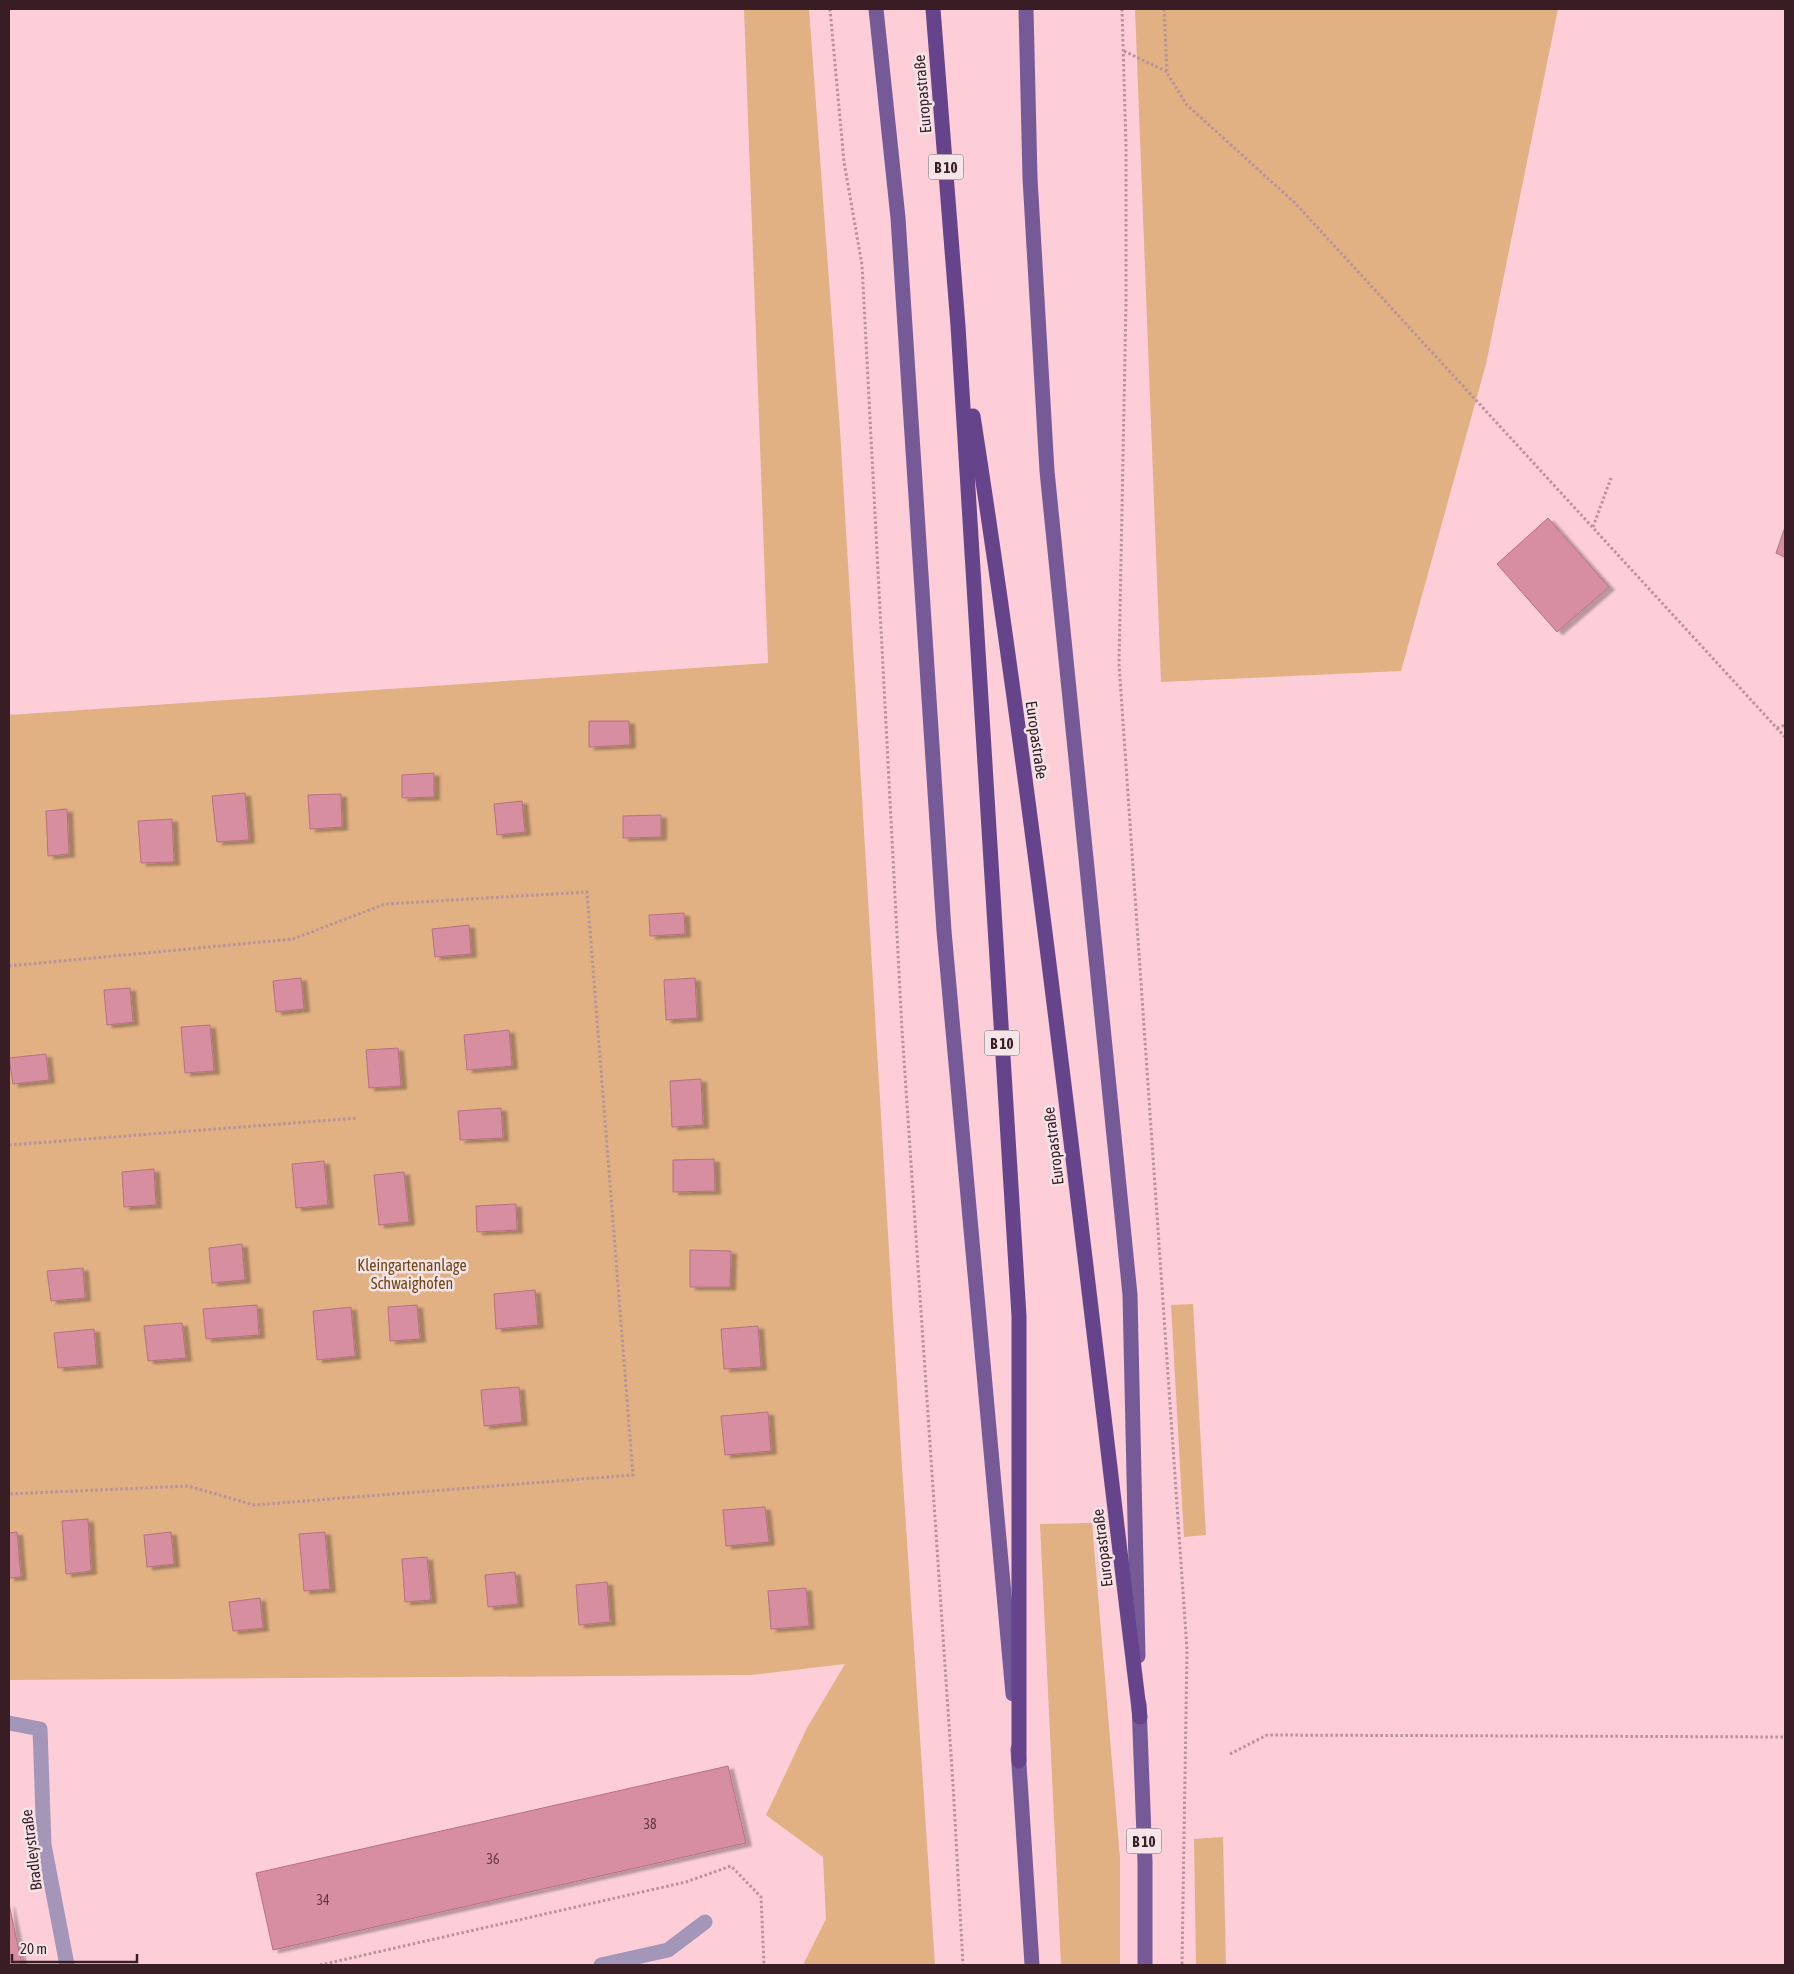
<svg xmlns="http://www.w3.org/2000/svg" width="1794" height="1974" font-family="'Asap Condensed',sans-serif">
<defs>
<filter id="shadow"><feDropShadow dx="5.5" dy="3" stdDeviation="1" flood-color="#0004"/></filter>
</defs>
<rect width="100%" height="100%" fill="#fdced8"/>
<path fill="#e1b083" d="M744,9h65l31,421 61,1021 34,514h-132l23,-46 -3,-62 -57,-42 41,-87 38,-64 -94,11 -742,5v-965l759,-52z
M1135,9h423l-72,355 -85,307 -240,11z
M1193,1304l13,231 -22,2 -13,-232z
M1092,1523l28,335v107h-59l-21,-441z
M1223,1837l3,128h-30l-2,-126z"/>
<path fill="#d68ea0" stroke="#b67183" filter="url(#shadow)" d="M1548,518l61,69 -52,45 -60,-68z
M1785,527v30l-9,-4z
M589,721h40l1,24 -41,2z
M434,773v24l-32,1v-23z
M245,793l4,47 -32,2 -5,-46z
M341,794l1,33 -32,2 -2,-34z
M522,801l3,31 -28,3 -3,-31z
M67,809l2,45 -21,2 -2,-45z
M661,815v22l-38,1v-22z
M172,819l2,43 -33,1 -3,-42z
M684,913l1,21 -35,2 -1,-21z
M469,925l2,29 -36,3 -3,-28z
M301,978l3,31 -28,3 -3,-31z
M695,978l2,40 -31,2 -2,-40z
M130,988l3,34 -26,3 -3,-35z
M210,1025l4,46 -29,2 -4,-46z
M509,1030l3,36 -45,4 -3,-35z
M398,1048l3,38 -32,2 -3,-38z
M46,1054l3,26 -36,4 -4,-26z
M701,1079l2,46 -31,2 -2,-46z
M501,1108l2,30 -43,2 -2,-29z
M714,1159l1,32 -42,1v-32z
M324,1161l4,44 -32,3 -4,-44z
M154,1169l2,36 -32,2 -2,-35z
M404,1172l5,50 -30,3 -5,-50z
M516,1204l1,26 -40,2 -1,-26z
M242,1244l3,36 -33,3 -3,-35z
M690,1250l41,1 -1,36h-40z
M83,1268l2,30 -34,3 -4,-30z
M535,1290l3,35 -42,4 -2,-35z
M257,1305l2,30 -53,4 -3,-30z
M417,1305l3,34 -30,2 -2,-34z
M351,1307l4,49 -38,4 -4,-49z
M182,1323l4,35 -38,3 -4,-35z
M758,1326l3,41 -37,2 -3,-40z
M94,1329l3,36 -39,3 -4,-35z
M519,1387l3,35 -38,4 -3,-36z
M768,1412l3,39 -46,4 -4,-39z
M765,1507l4,35 -43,4 -3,-36z
M88,1519l3,52 -25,3 -4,-53z
M17,1532l4,45 -12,1v-45z
M171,1532l3,32 -27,3 -3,-32z
M325,1532l5,57 -26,2 -5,-57z
M427,1557l4,43 -26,2 -3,-43z
M515,1572l3,32 -30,3 -3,-32z
M607,1582l3,40 -31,3 -3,-40z
M806,1588l3,38 -38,3 -3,-38z
M260,1598l3,30 -30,3 -4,-29z
M728,1766l18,77 -473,107 -17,-77z
M9,1904l13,61h-13z"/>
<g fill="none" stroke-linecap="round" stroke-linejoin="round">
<path stroke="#ba929b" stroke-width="3" stroke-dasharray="2.5 2.5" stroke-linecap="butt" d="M830,9l14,153 18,103 40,765 51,754 10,181
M1122,9l4,138v155l-7,362 68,986 -5,315
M1164,9l3,64 20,32 108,98 490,534
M1124,51l43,21
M1593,527l18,-49
M1777,728l8,-3
M9,966l284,-27 92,-35 202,-12 46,583 -379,30 -66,-19 -179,8
M9,1145l349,-27
M1230,1754l37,-19 518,2
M320,1965l366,-83 45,-16 30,31 3,68"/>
<path stroke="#a496b9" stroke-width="15" d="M9,1723l31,6 4,116 23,120
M601,1965l67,-15 37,-28"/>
<path stroke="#765a98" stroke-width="15" d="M876,9l22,209 46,713 69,763
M1026,9l4,169 17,293 83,824 8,361
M1139,1704l6,158v103
M1018,1749l14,216"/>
<path stroke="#65448b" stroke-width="15" d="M933,9l25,317 61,990v445
M973,416c67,432 114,867 167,1301"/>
</g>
<g text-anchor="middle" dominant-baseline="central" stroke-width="5" stroke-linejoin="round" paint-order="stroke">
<g font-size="14" fill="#603944">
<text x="650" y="1824">38</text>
<text x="493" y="1859">36</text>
<text x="323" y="1900">34</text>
</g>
<g fill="#f5e5e8" stroke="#715960" stroke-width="1">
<rect x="928.5" y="154.5" width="35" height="25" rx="4"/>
<rect x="984.5" y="1030.5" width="35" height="25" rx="4"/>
<rect x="1126.5" y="1828.5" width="35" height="25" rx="4"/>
</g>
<g font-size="15" font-weight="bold" fill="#391d25">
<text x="946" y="167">B 10</text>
<text x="1002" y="1043">B 10</text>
<text x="1144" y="1841">B 10</text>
</g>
<g font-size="16" fill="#391d25" stroke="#f5e5e8">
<text transform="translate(922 94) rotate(-95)">Europastraße</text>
<text transform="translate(1037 740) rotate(82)">Europastraße</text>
<text transform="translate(1053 1146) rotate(-97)">Europastraße</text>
<text transform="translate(1102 1548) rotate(-97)">Europastraße</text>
<text transform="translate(31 1850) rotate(-97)">Bradleystraße</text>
</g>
<g font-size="16" fill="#734614" stroke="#f5e5e8">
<text x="412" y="1265">Kleingartenanlage<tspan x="412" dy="18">Schwaighofen</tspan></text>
</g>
</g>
<rect width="1794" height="1974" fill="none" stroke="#391d25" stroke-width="20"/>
<path d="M12 1954v8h125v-8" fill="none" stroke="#391d25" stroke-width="2.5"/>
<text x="20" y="1954" font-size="15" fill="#391d25" stroke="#f5e5e8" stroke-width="4" paint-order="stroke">20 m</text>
</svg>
